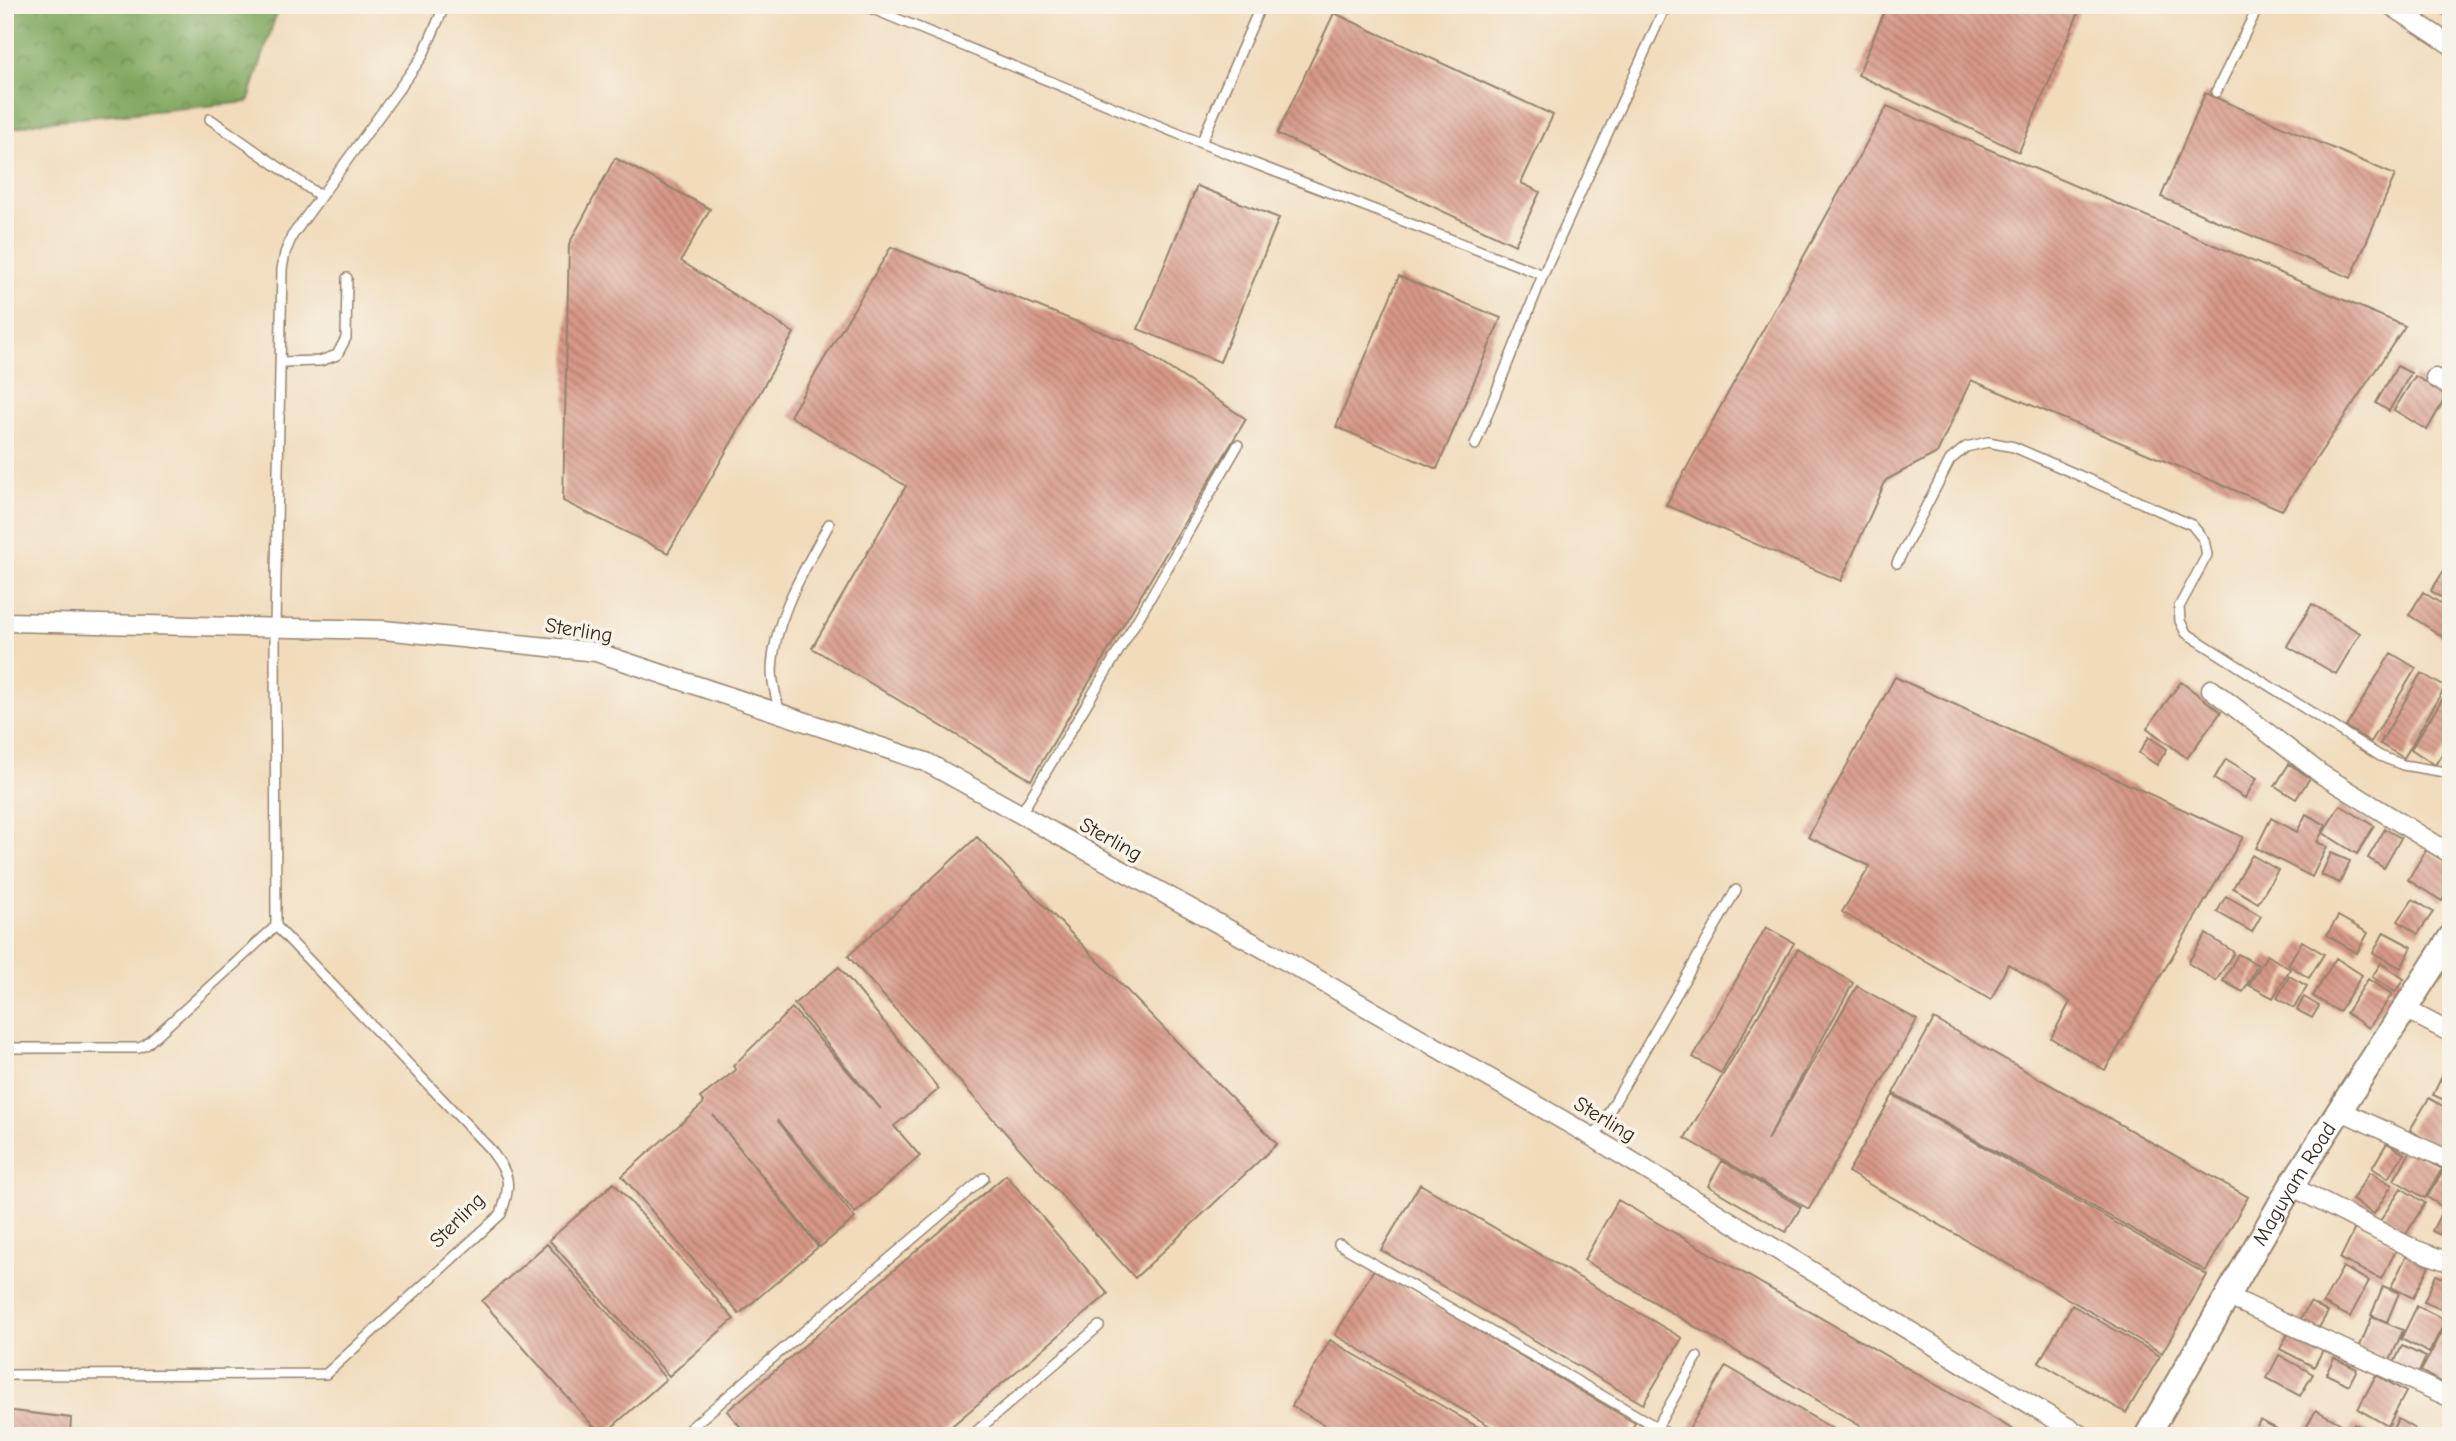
<svg xmlns="http://www.w3.org/2000/svg" width="2456" height="1441" font-family="'Comic Neue',sans-serif">
<defs>
<pattern id="forest-crowns" width="20" height="18" patternUnits="userSpaceOnUse" patternTransform="scale(1.75)"><rect width="20" height="18" fill="#7fa75e"/><path d="M2 6a3 3 0 1 1 6 0M12 15a3 3 0 1 1 6 0" fill="none" stroke="#69884d"/></pattern>
<pattern id="building-back-hatch" width="6" height="6" patternUnits="userSpaceOnUse" patternTransform="scale(1.75)"><rect width="6" height="6" fill="#d79887"/><path d="M-1 5l2 2M0 0l6 6M5-1l2 2" fill="none" stroke="#b07c6e"/></pattern>
</defs>
<rect width="100%" height="100%" fill="#f7f3e8"/>
<filter id="ink" filterUnits="userSpaceOnUse"><feTurbulence type="fractalNoise" baseFrequency=".0143" numOctaves="2"/><feDisplacementMap in="SourceGraphic" scale="14" xChannelSelector="R" yChannelSelector="G"/><feConvolveMatrix kernelMatrix="1 2 1 2 8 2 1 2 1" color-interpolation-filters="sRGB"/></filter>
<filter id="wash" filterUnits="userSpaceOnUse"><feTurbulence type="fractalNoise" baseFrequency=".00686" numOctaves="4" result="noise"/><feDisplacementMap in="SourceGraphic" scale="28" xChannelSelector="R" yChannelSelector="G"/><feGaussianBlur stdDeviation="1.57" result="paint"/><feColorMatrix in="noise" values="0 0 0 0 0 0 0 0 0 0 0 0 0 0 0 0 0 1.4 0 .05"/><feComposite in="paint" operator="in"/></filter>
<g filter="url(#wash)">
<rect width="100%" height="100%" fill="#f1dbbb"/>
<path fill="url(#forest-crowns)" stroke="#5d683e" stroke-width="2" d="M5,5h274l-31,97 -211,20 -32,9z"/>
<g fill="none" stroke-linecap="round" stroke-linejoin="round">
<path stroke="#50adce" stroke-width="6" d="M135,5l16,4 3,-4"/>
</g>
<g id="blocks">
<path fill="url(#building-back-hatch)" d="M1887,5h195l-63,147 -161,-77z
M1334,13l219,102 -32,68 19,9 -25,53 -238,-111z
M2205,93l190,82 -44,103 -190,-81z
M1887,106l518,220 -123,184 -311,-130 -34,73 -51,27 -45,101 -175,-76z
M615,158l95,51 -29,52 113,72 -126,220 -105,-52 6,-257z
M1197,186l82,32 -59,144 -82,-33z
M891,247l243,98 112,74 -215,361 -219,-132 94,-162 -116,-70z
M1399,276l102,42 -64,151 -101,-42z
M2397,366l14,7 -22,38 -13,-8z
M2415,376l32,19 -20,35 -33,-20z
M2446,567l5,3v34l-20,-13z
M2423,592l28,18v32l-42,-27z
M2312,604l48,29 -24,41 -49,-28z
M2391,653l25,15 -45,74 -25,-15z
M2421,673l24,14 -41,71 -24,-14z
M1895,677l348,160 -138,233 -54,-32 19,-36 -62,-38 -17,36 -149,-88 28,-46 -62,-29z
M2181,682l40,30 -34,46 -40,-30z
M2443,698l8,5v37l-16,25 -24,-16z
M2149,737l18,12 -10,16 -18,-12z
M2226,759l31,19 -12,20 -31,-19z
M2289,764l21,14 -14,21 -21,-13z
M2340,805l34,21 -17,28 -34,-21z
M2306,814l20,11 -9,17 10,5 -15,30 -56,-29 15,-30 26,14z
M2385,829l16,9 -17,30 -16,-10z
M977,837l300,307 -142,134 -287,-322z
M2426,850l25,15v21l-9,15 -34,-21z
M2331,853l19,8 -10,22 -19,-8z
M2252,855l26,15 -20,33 -25,-15z
M2226,896l35,20 -9,16 -35,-20z
M2413,899l20,13 -15,22 -20,-13z
M2338,916l30,17 -11,20 -30,-18z
M1766,927l28,16 -73,130 -28,-16z
M2384,932l28,15 -11,21 -28,-15z
M2206,934l28,18 -18,29 -28,-18z
M2302,941l22,13 -15,24 -21,-13z
M1798,949l55,34 -86,157 90,-154 60,34 -108,189 -124,-71z
M2238,954l20,11 -15,27 -20,-11z
M2267,955l23,14 -17,29 -24,-13z
M2336,958l26,17 -23,37 -26,-16z
M2381,963l23,16 -9,13 -23,-15z
M839,967l100,122 -45,37 26,30 -65,57 -78,-93 78,98 -35,29 -107,-132 105,132 -79,67 -117,-138 82,-73 -4,-5 36,-28 -3,-4 59,-58 89,101 -87,-105z
M2289,976l18,10 -13,22 -17,-10z
M2368,979l24,15 -23,34 -23,-15z
M2304,997l15,9 -7,12 -15,-8z
M1934,1019l314,178 -42,74 -313,-178z
M2443,1074l8,4v25l-18,-8z
M1893,1095l314,180 -45,78 -314,-181z
M2429,1098l22,13v44l-41,-25z
M2387,1143l17,11 -16,24 -16,-10z
M2411,1151l31,18 -17,29 -31,-18z
M1722,1161l79,46 -15,25 -78,-46z
M2444,1170l7,4v38l-24,-15z
M2370,1172l22,13 -18,29 -22,-14z
M1006,1175l102,119 -168,142h-192l-21,-25z
M614,1183l120,136 -65,57 -120,-136z
M1420,1184l262,154 -39,66 -262,-154z
M2401,1188l24,15 -23,38 -25,-15z
M1618,1200l406,236h-147l-293,-176z
M2442,1211l9,4v25l-19,-9z
M2356,1226l42,21 -17,32 -41,-20z
M547,1244l119,135 -64,57 -120,-135z
M2407,1255l22,11 -16,32 -22,-11z
M2343,1267l26,14 -19,36 -27,-14z
M1374,1269l261,154 -7,13h-121l-172,-101z
M2436,1275l15,6v17l-6,13 -21,-9z
M2383,1286l16,7 -12,29 -16,-7z
M2310,1302l18,10 -11,19 -18,-9z
M2072,1305l88,51 -34,57 -87,-51z
M2417,1306l29,14 -17,33 -28,-14z
M2372,1317l31,13 -13,31 -31,-13z
M2444,1329l7,4v38l-7,13 -23,-13z
M2289,1332l34,18 -9,17 -34,-18z
M1330,1340l163,96h-150l-51,-30z
M2402,1346l24,11 -8,17 -24,-11z
M2279,1355l34,19 -13,22 -33,-18z
M2334,1358l23,11 -8,16 -23,-11z
M1726,1366l119,70h-151l-7,-4z
M2376,1375l30,17 -18,34 -30,-17z
M5,1410l66,8 -1,18h-65z
M2316,1410l25,14 -7,12h-33z
M2398,1419l17,10 -4,7h-22z
M2260,1420l30,16h-38z
M2354,1423l22,13h-29z
M171,1432l1,4h-31v-2z"/>
</g>
</g>
<g filter="url(#ink)">
<use href="#blocks" fill-opacity="0" stroke="#96826c" stroke-width="2"/>
<g fill="none" stroke-linecap="round" stroke-linejoin="round">
<defs>
<path id="lane" d="M863,5l338,138 342,132
M2216,92l43,-87
M210,119l110,77
M1201,143l60,-138
M282,362l38,-1 17,-6 9,-17 1,-60
M1475,445l68,-170 123,-270
M1897,563l53,-103 16,-13 22,-5 26,5 178,78 12,15 3,15 -28,52 1,14 6,12 194,123 23,9 48,8
M780,714c-3,-14 -8,-30 -8,-44 2,-53 33,-101 57,-146
M1020,815l122,-203 96,-167
M276,926l-1,-300 7,-357 3,-16 7,-17 130,-179 23,-52
M5,1048h134l7,-3 130,-119
M1594,1138l142,-248
M1339,1244l333,192
M5,1375l321,-1 175,-160c11,-32 9,-39 -12,-66l-213,-222
M681,1436l303,-258
M971,1436l128,-110
M1652,1436l45,-79"/>
<path id="street" d="M2390,5l61,40
M2446,5l5,3
M2435,378l16,9
M5,622l379,8 212,22 330,110 360,199 308,177 488,298
M2211,689l110,85 130,80
M2403,1008l48,25
M2339,1110l112,51
M2291,1186l123,63 37,14
M2227,1296l224,102"/>
<g id="secondary">
<path id="s1" d="M2147,1436l144,-250 160,-249"/>
</g>
</defs>
<use href="#lane" stroke="#96826c" stroke-width="12"/>
<use href="#street" stroke="#96826c" stroke-width="21"/>
<use href="#secondary" stroke="#96826c" stroke-width="28"/>
<use href="#lane" stroke="#fff" stroke-width="9"/>
<use href="#street" stroke="#fff" stroke-width="18"/>
<use href="#secondary" stroke="#fff" stroke-width="24"/>
</g>
</g>
<g text-anchor="middle" dominant-baseline="central" stroke-width="7" stroke-linejoin="round" paint-order="stroke">
<g font-size="21" fill="#3b2a1e" stroke="#f7f3e8">
<text transform="translate(579 630) rotate(9)">Sterling</text>
<text transform="translate(1111 839) rotate(29)">Sterling</text>
<text transform="translate(1605 1119) rotate(31)">Sterling</text>
<text stroke="none"><textPath href="#s1" startOffset="292">Maguyam Road</textPath></text>
<text transform="translate(457 1220) rotate(-45)">Sterling</text>
</g>
</g>
<rect width="2456" height="1441" fill="none" stroke="#f7f3e8" stroke-width="28"/>
</svg>
